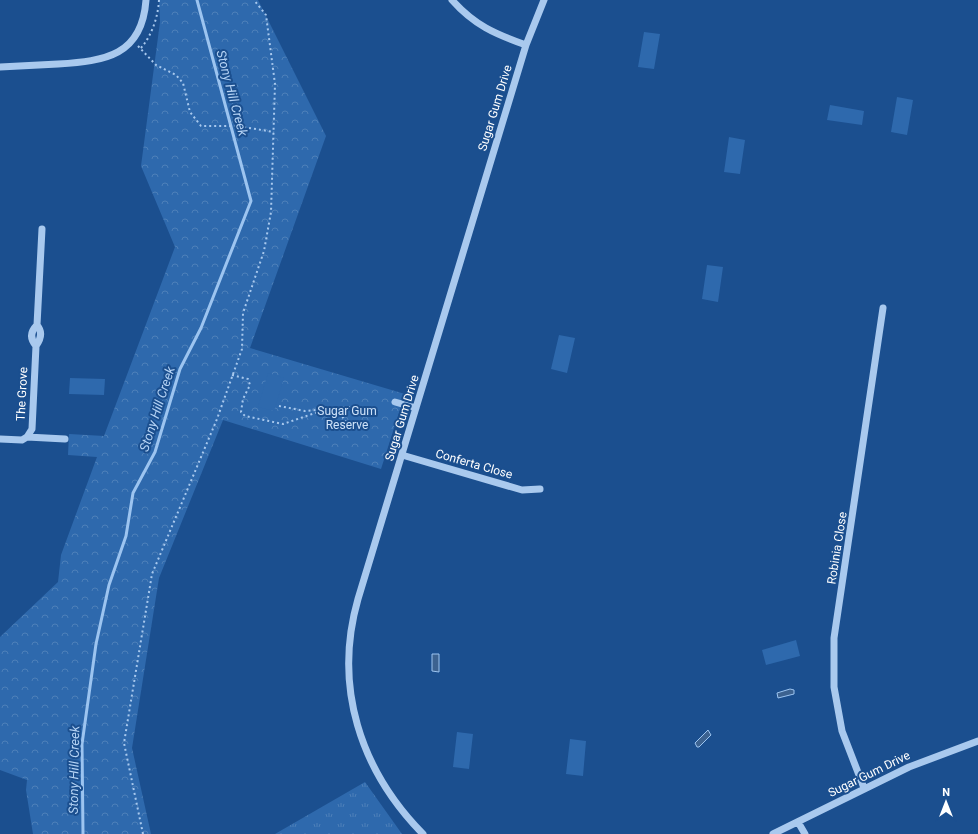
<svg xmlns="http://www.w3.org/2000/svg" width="978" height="834" font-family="Roboto,sans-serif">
<defs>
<pattern id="grass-tufts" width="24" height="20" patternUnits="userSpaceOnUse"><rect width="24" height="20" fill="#2e69ad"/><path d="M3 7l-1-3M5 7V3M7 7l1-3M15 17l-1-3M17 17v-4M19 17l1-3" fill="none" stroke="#4d80b9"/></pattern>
<pattern id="park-crowns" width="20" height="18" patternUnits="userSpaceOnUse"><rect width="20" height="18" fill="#2e69ad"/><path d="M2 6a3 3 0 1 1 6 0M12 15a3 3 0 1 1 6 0" fill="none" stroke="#4d80b9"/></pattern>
</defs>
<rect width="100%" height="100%" fill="#1b4f8f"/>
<path fill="url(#grass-tufts)" d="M365,782l37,52h-127z"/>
<path fill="url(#park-crowns)" d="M159,0h99l68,136 -76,212 155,46 -24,75 -158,-49 -64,158 -27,170 19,86h-118l-7,-44 1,-10 -27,-10v-133l58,-55 3,-27 36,-98 -29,-2 1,-21 35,2 71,-189 -34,-81 19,-144z"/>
<path fill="#2e69ad" d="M644,32l16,2 -6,35 -16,-2z
M897,97l16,3 -6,35 -16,-3z
M830,105l34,6 -2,14 -35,-5z
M729,137l16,3 -5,34 -16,-2z
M707,265l16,2 -5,35 -16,-3z
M559,335l16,3 -8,35 -16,-4z
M268,373l16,5 -10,33 -16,-4z
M70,378l35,1 -1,16 -35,-1z
M796,640l4,16 -34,9 -4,-15z
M457,732l16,2 -4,35 -16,-2z
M570,739l16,2 -3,35 -17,-2z"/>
<path fill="#3c6290" stroke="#9cc4f0" d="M432,654h7v18l-7,-1z
M790,689l4,1v4l-16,4 -1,-5z
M708,730l3,5 -12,12h-2l-2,-4z"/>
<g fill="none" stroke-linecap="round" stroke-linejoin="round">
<path stroke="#9cc4f0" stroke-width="3" d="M83,834l-1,-90 14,-100 13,-59 17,-49 7,-43 22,-41 25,-83 21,-41 50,-127 -54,-201"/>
<path stroke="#a9c9ee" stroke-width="2" stroke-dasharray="2 3" stroke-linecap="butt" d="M138,46l18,19 20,10 7,8 7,29 11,14h36l37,6
M141,48c11,-13 17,-31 18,-48
M232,375l16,4 2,6 -7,14 -2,13 4,4 38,8 41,-14
M279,406l26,5 45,-4
M337,408l14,22
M143,834l-19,-91 28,-169 65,-155 25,-70 1,-36 21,-62 7,-39 4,-128 -9,-69 -12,-15"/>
<path stroke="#a9c9ee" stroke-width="7" d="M452,0c22,25 43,34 74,45
M0,67c19,-1 39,-2 58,-3 47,-3 84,-8 88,-64
M36,346c-6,-7 -6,-14 1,-21
M395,402l21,6
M27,437l38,2
M0,439l22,1 5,-3 5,-8 4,-83c5,-7 7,-14 1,-21l5,-96
M402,455l120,35 18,-1
M864,788l-22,-57 -8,-44v-49l49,-330
M798,822l7,12
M423,834c-63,-64 -90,-148 -65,-235l168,-554 18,-45
M773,834l136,-67 69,-26"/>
</g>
<g text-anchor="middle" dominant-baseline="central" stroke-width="4" stroke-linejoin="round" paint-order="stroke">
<g font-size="12" fill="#fff" stroke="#1b4f8f">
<text transform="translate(495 108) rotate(-73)">Sugar Gum Drive</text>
<text transform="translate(22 394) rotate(-87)">The Grove</text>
<text transform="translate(402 418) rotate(-73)">Sugar Gum Drive</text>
<text transform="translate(474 464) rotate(16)">Conferta Close</text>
<text transform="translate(837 548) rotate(-81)">Robinia Close</text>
<text transform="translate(869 774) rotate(-26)">Sugar Gum Drive</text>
</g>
<g font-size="12" fill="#cfe3fa" stroke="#1b4f8f">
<text x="347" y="411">Sugar Gum<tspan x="347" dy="14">Reserve</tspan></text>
</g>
<g font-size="13" font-style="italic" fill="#b5d3f5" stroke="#1b4f8f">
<text transform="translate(232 93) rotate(75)">Stony Hill Creek</text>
<text transform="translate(157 409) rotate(-72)">Stony Hill Creek</text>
<text transform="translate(74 770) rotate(-89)">Stony Hill Creek</text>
</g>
</g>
<g transform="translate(946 802)" stroke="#1b4f8f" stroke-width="3" paint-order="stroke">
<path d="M0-3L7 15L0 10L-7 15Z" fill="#ffffff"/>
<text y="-6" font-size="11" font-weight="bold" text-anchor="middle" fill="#ffffff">N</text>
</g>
</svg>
